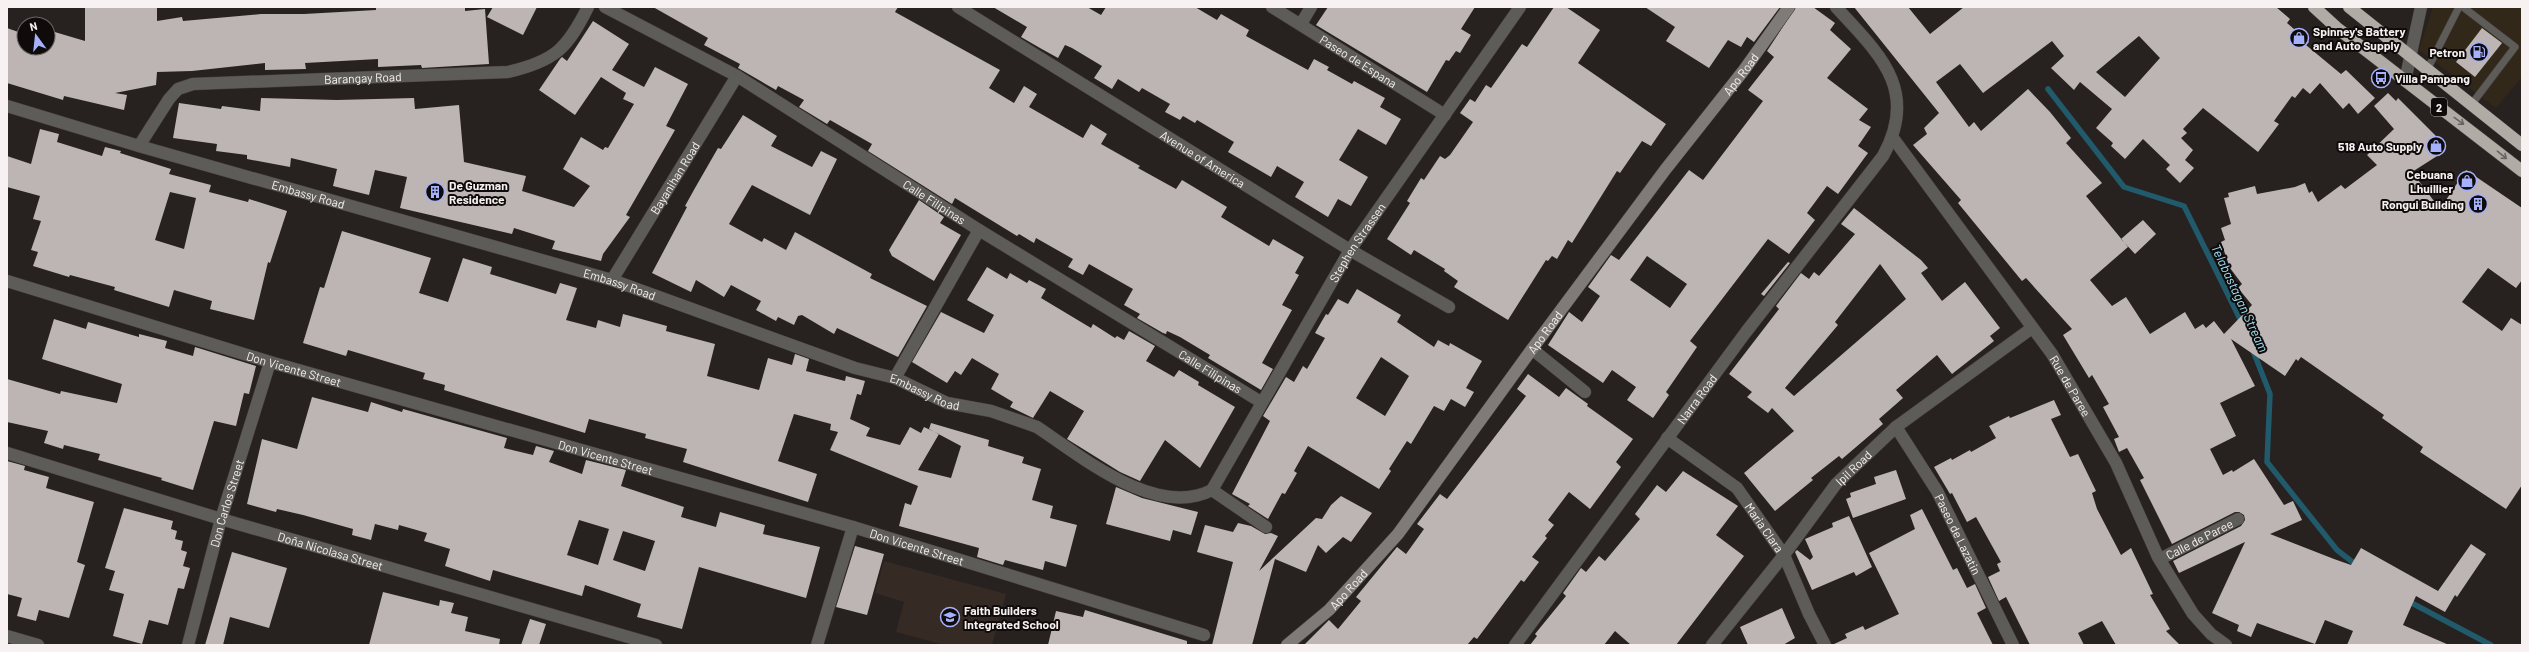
<svg xmlns="http://www.w3.org/2000/svg" width="2529" height="652" font-family="Barlow,sans-serif">
<rect width="100%" height="100%" fill="#27211f"/>
<path fill="#322819" d="M2433,7h89v70l-26,31 -77,-58z"/>
<path fill="#362a25" d="M884,561l122,33 -14,51h-48l-48,-13 8,-30 -29,-9z"/>
<g fill="none" stroke-linecap="round" stroke-linejoin="round">
<path stroke="#205a6b" stroke-width="5.5" d="M2048,89l76,98 60,19 58,117
M2252,348l18,46 -3,68 70,88 22,17
M2406,600l85,45"/>
</g>
<path fill="#bdb5b3" fill-rule="evenodd" d="M85,7h72v14l25,-4 1,4 78,-7h43l72,-4v-3h89v4l20,-2 4,55 -67,4 -1,-3 -43,2v-8l-73,4 1,6 -41,1v-7l-73,8 -35,1 -1,13 -41,8 12,2 -3,15 -60,-14 -1,4 -56,-17v-55l17,6v14h24v-18l37,11z
M493,7h44l-14,28 -36,-18z
M653,7h245l-3,5 105,58 -11,18 25,15 10,-17 13,8 -8,13 54,31 8,-14 16,10 -6,10 39,22 -2,2 38,21 6,-9 45,27 -6,10 48,29 4,-7 31,18 -9,16 4,2 -17,30 10,5 -30,53 11,6 -12,21 -53,-32 2,-3 -30,-18 -13,-6 -1,3 -3,-1 -26,-15 3,-4 -16,-9 9,-16 -44,-25 -6,11 -15,-8 5,-8 -37,-21 -2,5 -15,-9 -2,2 -62,-38 -3,6 -84,-53 4,-7 -42,-24 -3,4 -28,-17 5,-7 -26,-14 -2,4 -38,-22 2,-4 -36,-19 4,-7z
M993,7h94l14,8 5,-8h89l22,13 4,-6 28,16 -3,6 62,34 6,-11 15,8 -2,3 25,14 2,-3 31,17 -5,9 21,12 -15,26 -28,-16 -19,31 29,17 -17,29 -13,-7 -10,18 -33,-20 9,-15 -27,-16 -6,11 -43,-25 6,-10 -37,-22 -2,3 -12,-7 -3,4 -15,-8 5,-8 -28,-16 -3,4 -21,-13 -6,10 -18,-11 8,-12 -30,-18 -7,-3 -7,13 -18,-10 -19,-11 6,-10z
M1328,7h147l-14,22 10,6 -11,18 -4,-2 -7,10 -3,-1 -19,32 -111,-67z
M1554,7h12l34,23 -22,33 88,61 -15,22 -9,-5 -22,32 -3,-2 -45,72 -4,-3 -11,19 -5,-3 -4,5 -2,-1 -38,60 -54,-33 4,-6 -14,-10 1,-2 -31,-19 -3,5 -24,-16 23,-36 -3,-2 14,-23 3,2 16,-24 5,3 5,-4 23,-33 -13,-9 10,-14 5,3 11,-17 5,3 31,-44 5,3z
M1645,7h135l-26,35 -7,-5 -6,10 -13,-7 -19,28 -43,-27 9,-14z
M1796,7h17l22,16 -5,7 21,19 -24,29 41,31 -9,11 12,7 -13,19 10,7 -30,41 -11,-8 -20,27 8,7 -26,34 -21,-15 -78,102 7,6 -31,45 3,3 -16,23 -26,-18 9,-13 -24,-17 -9,13 -55,-38 21,-33 13,10 18,-26 -12,-9 23,-32 8,5 70,-90 14,10 60,-79 -15,-11 26,-33 -7,-6zM1647,256l40,28 -17,24 -40,-28z
M1854,7h54l22,27 34,-27h312l14,12 -3,4 22,19 -3,3 35,29 5,-4 29,28 -17,16 -9,-11 -6,6 -23,-26 -10,11 -7,-6 -8,10 -3,-2 -18,25 5,3 -21,28 -55,-44 -20,21 4,4 -6,5 12,12 -8,10 9,8 -14,15 -14,-14 4,-4 -27,-26 -18,20 -14,-13 2,-3 -17,-15 16,-19 -32,-27 -6,8 -23,-22 13,-12 -12,-15 -69,52 -23,-29 -24,18 33,45 5,-5 7,9 47,-42 22,23 21,26 -5,5 36,40 -16,13 42,51 -38,33 22,26 14,-9 24,37 35,-22 10,17 8,-5 3,4 8,-7 10,13 28,-29 -14,-17 4,-4 -12,-16 -9,-26 4,-2 -4,-12 10,-4 -7,-26 5,-1 -1,-4 27,-7 2,8 38,-7 10,-4 4,10 3,-2 6,11 23,-17 4,4 32,-24 -10,-10 27,-26 -20,-23 14,-13 8,8 2,-3 37,37 10,16 -33,21 28,37 26,-39 56,38v72l-6,8 -28,-20 -26,34 40,29 9,-13 11,7v160l-16,24 -86,-57 3,-5 -41,-29 2,-3 -83,-58 -3,4 -2,-2 -11,17 -54,-37 24,47 -35,17 16,33 -26,13 13,26 9,-5 1,2 21,-13 30,46 9,-4 9,19 -32,14 64,25 17,6 10,-17 77,43 33,-47 15,10 -29,43 -2,-2 -10,17 -29,-16 -13,29 46,20h-102l6,-14 -28,-11 -10,24 -58,-21 -6,14 -14,-6 2,-6 -27,-12 33,-71 -66,31 -6,-12 68,-35 4,-6 -1,-5 -5,-3h-4l-63,32 -32,-64 4,-2 -17,-30 -8,4 -5,-13 5,-2 -16,-30 6,-3 -17,-29 -3,3 -26,-43 9,-6 -46,-51 -4,3 -64,-78 3,-3 -48,-55 14,-11 -3,-6 15,-15zM2139,36l21,22 -35,39 -29,-25z
M593,21l36,23 -17,26 32,17 11,-20 33,17 -22,42 9,4 -49,85 4,2 -27,37 -2,7 -49,-12 3,-8 -41,-13 -2,6 -112,-26 7,-31 -32,-7 -6,25 -36,-9 4,-17 -46,-11 -1,9 -43,-8v-4l-31,-4 1,-7 -44,-6 6,-35 42,6 1,-3 38,5 1,-13 76,2 77,-2 1,11 44,-4 5,57 62,14 -4,15 52,16 16,-21 -27,-17 18,-32 22,13 2,-3 3,1 26,-44 -11,-5 3,-6 -25,-16 -26,38 -36,-25 21,-31 2,-2 5,4z
M2482,28l20,15 -27,34 -19,-15z
M743,115l34,21 -6,10 41,21 9,-16 16,8 -27,56 -58,-30 -23,39 33,18 2,-4 22,12 9,-18 77,42 -2,4 57,28 -29,51 -61,-29 -3,6 -32,-19 -4,1 -4,9 -16,-8 -2,4 -20,-11 5,-9 -30,-16 -7,12 -28,-17 -5,12 -39,-19 35,-66 -2,-1 10,-18 23,-40 3,1z
M40,129l19,5 -2,8 45,14 3,-9 16,4 -1,2 51,16 -2,5 42,11 -2,7 39,10 1,-3 38,12 -17,52 -2,-1 -14,58 -44,-11 2,-8 -38,-11 -5,17 -55,-17 1,-3 -45,-12 -1,2 -36,-11 5,-14 -7,-2 10,-29 -8,-2 7,-23 -33,-9v-31l24,8zM170,192l26,6 -12,51 -29,-9z
M919,200l25,17 -4,6 21,12 -27,46 -42,-25 -3,-6z
M1854,208l67,52 7,8 -7,5 21,28 23,-19 35,46 -10,8 4,5 -42,33 -15,-19 -41,35 7,8 -24,21 4,5 -41,35 -3,-3 -28,22 2,2 -38,31 -31,-38 50,-42 -22,-23 -4,5 -21,-16 5,-5 -23,-18 50,-65 -3,-3 25,-33 8,6 5,-7 5,4 36,-42 -14,-10zM1880,264l26,35 -112,97 -9,-8 53,-63 -3,-3z
M2143,220l13,14 -21,20 -14,-15z
M342,231l89,27 -12,35 29,9 15,-44 29,9 -2,7 66,20 4,-11 17,5 -11,32 30,8 2,-8 22,7 3,-13 44,12 -1,5 49,13 -8,32 52,14 9,-32 24,7 3,-11 14,5 -3,12 39,10 1,-5 19,5 -4,14 -4,-1 -7,25 20,9 -4,8 34,9 10,-18 11,6 3,-6 15,7 -21,36 33,8 10,-32 -32,-17 2,-6 58,17 -1,6 36,11 -2,6 19,6 -9,31 21,6 -3,12 27,7 -11,42 -21,-6 -2,9 -38,-10 -2,5 -26,-8 2,-9 -80,-22 6,-23 6,2 7,-19 -88,-36 8,-18 -8,-2 1,-6 -37,-10 -16,47 39,13 -9,28 -125,-40 4,-13 -42,-11 1,-4 -57,-15 -4,14 -141,-43 1,-5 -22,-6 2,-6 -77,-23 -2,6 -43,-13 17,-56 4,1z
M1788,262l2,1 -26,33 -3,-2z
M987,267l20,12 3,-6 17,10 2,-3 17,9 -5,9 50,30 2,-4 22,14 2,-2 7,4 5,-9 26,15 -9,15 28,16 5,-7 20,12 -1,3 37,22 -35,61 -35,-28 -25,41 -20,-9 -53,-33 17,-28 -34,-20 -17,27 -23,-11 3,-5 -22,-13 8,-15 -27,-16 -11,17 -6,-4 -8,12 -35,-21 29,-50 43,21 10,-18 -27,-15z
M1357,289l44,26 -4,7 37,25 4,-7 11,6 1,-3 32,18 -16,27 8,4 -9,15 -14,-8 -7,12 -10,-5 -23,38 -4,-3 -18,28 2,2 -12,18 -71,-43 -14,25 3,2 -12,21 -3,-1 -14,26 -20,-13 2,-2 -18,-10 38,-73 -7,-5 23,-39 8,5 9,-16 4,3 18,-31 -10,-5 11,-19 2,1 10,-16 10,5zM1381,357l28,19 -24,40 -29,-18z
M54,319l32,10 2,-7 51,15v-3l28,7 -2,7 28,8 2,-9 61,19 -7,28 -5,-1 -8,33 -22,-5 -21,69 -32,-10 1,-2 -64,-18 2,-6 -36,-9 -1,4 -19,-6 4,-12 -41,-9v-43l53,15 1,-3 56,12 5,-19 -80,-25z
M1528,374l31,23 7,-9 22,16 -1,2 46,33 -17,23 5,5 -31,42 -21,-17 -21,28 6,5 -9,11 2,2 -15,19 7,5 -15,20 -3,-2 -44,59 -3,-2 -7,8h-163l25,-25 9,9 23,-28 -5,-4 41,-50 9,7 18,-25 -7,-5 23,-30 7,5 79,-103 -9,-7z
M312,397l56,15 3,-10 31,10 1,-3 104,29 -3,10 29,7 3,-9 18,5 -5,11 33,12 4,-14 40,10 -5,16 63,21 -3,10 35,10 4,-15 45,13 -2,9 57,13 -14,51 -107,-31 -17,62 -45,-12 4,-13 -56,-19 -3,11 -89,-26 -3,11 -45,-15 5,-17 -26,-8 3,-8 -28,-8 -1,5 -23,-6 -4,16 -19,-5 1,-6 -50,-14 -26,-6 -1,3 -29,-8 15,-65 35,10zM579,520l30,9 -11,36 -31,-10zM623,531l32,10 -10,30 -32,-11z
M2054,400l7,15 -10,4 19,38 8,-3 18,37 -4,2 5,16 24,46 10,-7 22,46 -3,1 20,34 -4,2 14,14h-64l-14,-24 -24,12 6,12h-54l-24,-48 -7,4 -11,-24 12,-6 -3,-7 4,-2 -25,-45 -9,5 -15,-29 -2,1 -16,-27 17,-9 1,2 18,-10 1,2 25,-14 -7,-12 20,-10 1,2z
M7,461l18,5 -1,4 25,7 -3,11 48,14 -17,60 8,3 -16,53 -30,-8 -3,11 -19,-5 5,-18 -15,-4z
M1896,470l10,29 -53,19 -7,-19 5,-2 -1,-4 26,-9 -2,-7z
M1683,471l55,35 -22,29 28,21 -68,89h-45l-16,-14 -11,14h-74l7,-9 -2,-2 31,-38 -3,-3 18,-25 5,4 13,-16 6,5 35,-42 -5,-5 22,-29 9,7z
M1116,487l26,11 56,14 -7,23 -18,-5 -3,11 -64,-17z
M1341,496l31,17 -21,29 -8,-5 -17,16 -8,-8 -12,27 -31,-13 -23,86h-40l21,-83 -36,-10 8,-27 28,7 5,-9 13,3 14,8 6,-1 7,3 -19,35 57,-53 6,1 9,-14z
M124,508l49,13 -2,8 6,2 -2,8 8,2 -2,9 6,2 -4,14 7,2 -6,21 -6,-1 -10,37 -19,-5 -7,24 -29,-8 11,-42 -15,-4 6,-19 -10,-3z
M1922,509l31,61 4,-2 10,20 8,-4 11,24 -9,5 16,32h-161l15,-7 -2,-4 18,-8 2,4 34,-16 -30,-61 46,-24 -5,-14z
M1849,516l23,51 -16,9 -2,-4 -42,18 -17,-38 2,-2 13,10 3,-3 -8,-18 28,-12 -1,-4z
M855,546l29,8 -17,61 -31,-8z
M232,552l55,16 -18,60 -39,-11 -7,28h-18z
M383,592l56,14 1,-6 14,3 -3,10 17,4 -3,14 35,8 -1,6h-130z
M1782,608l13,30 -12,7h-35l-8,-18z
M1085,610l102,31v4h-139l8,-34 27,6z
M530,619l16,5 -7,21h-18z"/>
<g fill="none" stroke-linecap="round" stroke-linejoin="round">
<defs>
<path id="lane" d="M2463,7l52,40 -44,58
M2427,70l32,-63"/>
<g id="street">
<path id="s1" d="M605,7l132,69 242,154 282,172"/>
<path id="s2" d="M958,7l392,243 99,57"/>
<path id="s3" d="M1272,7l173,108"/>
<path d="M1301,24l10,-17"/>
<path d="M2405,81l16,-74"/>
<path id="s4" d="M7,106l132,40 473,134 243,88 40,10 52,25 44,8 46,16c45,30 119,92 175,63"/>
<path id="s5" d="M1893,138l159,216 64,109 42,94 35,57 18,20 15,11"/>
<path id="s6" d="M139,146l30,-47 9,-10 15,-5 315,-12c47,-11 59,-23 80,-65"/>
<path id="s7" d="M612,280l125,-204"/>
<path id="s8" d="M7,281l263,81 583,165 351,108"/>
<path d="M1532,349l53,43"/>
<path d="M895,378l84,-148"/>
<path id="s9" d="M1896,427l41,64 76,154"/>
<path id="s10" d="M1667,438l70,50 47,67 25,59 16,31"/>
<path id="s11" d="M7,453l214,66 435,126"/>
<path id="s12" d="M1212,490l138,-240 170,-243"/>
<path d="M1212,490l54,37"/>
<path id="s13" d="M2160,559l78,-40"/>
<path d="M7,636l31,9"/>
<path id="s14" d="M188,645l33,-126 49,-157"/>
<path d="M817,645l36,-118"/>
<path id="s15" d="M1515,645l231,-313 137,-176c37,-67 -5,-103 -47,-149"/>
<path id="s16" d="M1712,645l72,-90 52,-71 60,-57 136,-99"/>
</g>
<g id="secondary">
<path id="s17" d="M1287,645l42,-35 69,-76 134,-185 133,-179 79,-100 45,-63"/>
</g>
<path id="highway" d="M2314,7l23,21 185,143
M2349,7l173,138"/>
</defs>
<use href="#lane" stroke="#443e3c" stroke-width="8"/>
<use href="#street" stroke="#443e3c" stroke-width="13"/>
<use href="#secondary" stroke="#443e3c" stroke-width="13"/>
<use href="#highway" stroke="#443e3c" stroke-width="13"/>
<use href="#lane" stroke="#5e5c59" stroke-width="7"/>
<use href="#street" stroke="#5e5c59" stroke-width="12"/>
<use href="#secondary" stroke="#7f7c78" stroke-width="12"/>
<use href="#highway" stroke="#b1aba6" stroke-width="12"/>
</g>
<defs><path id="oneway-shaft" d="M-6 0H5M1.5-3L5.5 0L1.5 3" fill="none" stroke-width="1.6" stroke-linecap="round" stroke-linejoin="round"/></defs>
<g stroke="#686360">
<use href="#oneway-shaft" transform="translate(2459 121) rotate(36)"/>
<use href="#oneway-shaft" transform="translate(2502 155) rotate(39)"/>
</g>
<defs>
<symbol id="shop-ring" viewBox="-11 -11 22 22"><circle r="9.5" fill="#0e0b0a" stroke="#a6b1fc" stroke-width="1.5"/><path d="M-5-2.5h2.3a2.7 3.5 0 0 1 5.4 0H5L5.5 6h-11ZM-1.5-2.5h3a1.5 2.3 0 0 0-3 0Z" fill="#a6b1fc"/></symbol>
<symbol id="fuel-ring" viewBox="-11 -11 22 22"><circle r="9.5" fill="#0e0b0a" stroke="#a6b1fc" stroke-width="1.5"/><path d="M-5.5-6h7V0h2V4h1.3V-2.5L3-4.5l.8-.8L6-3V5H2.5V1h-1V6h-7ZM-4.2-4.7v3.2H.2V-4.7Z" fill="#a6b1fc"/></symbol>
<symbol id="bus-ring" viewBox="-11 -11 22 22"><circle r="9.5" fill="#0e0b0a" stroke="#a6b1fc" stroke-width="1.5"/><path d="M-5-6H5V4H4V6H2V4H-2V6H-4V4H-5ZM-3.5-4V0h7V-4ZM-3.5 1.2v1.5H-2V1.2ZM2 1.2v1.5H3.5V1.2Z" fill="#a6b1fc"/></symbol>
<symbol id="building-ring" viewBox="-11 -11 22 22"><circle r="9.5" fill="#0e0b0a" stroke="#a6b1fc" stroke-width="1.5"/><path d="M-4-6H4V6H1V3H-1V6H-4ZM-2.5-4.3h1.7v1.8h-1.7ZM.8-4.3h1.7v1.8H.8ZM-2.5-1h1.7V.8h-1.7ZM.8-1h1.7V.8H.8Z" fill="#a6b1fc"/></symbol>
<symbol id="school-ring" viewBox="-11 -11 22 22"><circle r="9.5" fill="#0e0b0a" stroke="#a6b1fc" stroke-width="1.5"/><path d="M0-5L7-2L0 1L-7-2ZM-4 1L0 2.5L4 1V4Q0 6-4 4Z" fill="#a6b1fc"/></symbol>
</defs>
<g fill-rule="evenodd">
<use href="#shop-ring" x="2288" y="27" width="22" height="22"/>
<use href="#fuel-ring" x="2468" y="41" width="22" height="22"/>
<use href="#bus-ring" x="2370" y="67" width="22" height="22"/>
<use href="#shop-ring" x="2425" y="135" width="22" height="22"/>
<use href="#shop-ring" x="2456" y="170" width="22" height="22"/>
<use href="#building-ring" x="424" y="181" width="22" height="22"/>
<use href="#building-ring" x="2467" y="193" width="22" height="22"/>
<use href="#school-ring" x="939" y="606" width="22" height="22"/>
</g>
<g text-anchor="middle" dominant-baseline="central" stroke-width="4" stroke-linejoin="round" paint-order="stroke">
<rect fill="#0e0b0a" stroke="#b1adac" stroke-width="1" x="2431" y="98" width="16" height="18" rx="3"/>
<g font-size="11" font-weight="bold" fill="#f7f2f1">
<text x="2439" y="107">2</text>
</g>
<g font-size="12" font-weight="bold" fill="#f7f2f1" stroke="#0e0b0a" text-anchor="start">
<text x="2313" y="31">Spinney's Battery<tspan x="2313" dy="14">and Auto Supply</tspan></text>
<text x="2465" y="52" text-anchor="end">Petron</text>
<text x="2395" y="78">Villa Pampang</text>
<text x="2422" y="146" text-anchor="end">518 Auto Supply</text>
<text x="2453" y="174" text-anchor="end">Cebuana<tspan x="2453" dy="14">Lhuillier</tspan></text>
<text x="449" y="185">De Guzman<tspan x="449" dy="14">Residence</tspan></text>
<text x="2464" y="204" text-anchor="end">Rongui Building</text>
<text x="964" y="610">Faith Builders<tspan x="964" dy="14">Integrated School</tspan></text>
</g>
<g font-size="12" fill="#f7f2f1" stroke="#0e0b0a">
<text stroke="none"><textPath href="#s3" startOffset="102">Paseo de Espana</textPath></text>
<text stroke="none"><textPath href="#s17" startOffset="731">Apo Road</textPath></text>
<text stroke="none"><textPath href="#s6" startOffset="255">Barangay Road</textPath></text>
<text stroke="none"><textPath href="#s2" startOffset="288">Avenue of America</textPath></text>
<text stroke="none"><textPath href="#s7" startOffset="120">Bayanihan Road</textPath></text>
<text stroke="none"><textPath href="#s4" startOffset="314">Embassy Road</textPath></text>
<text stroke="none"><textPath href="#s1" startOffset="383">Calle Filipinas</textPath></text>
<text stroke="none"><textPath href="#s12" startOffset="287">Stephen Strassen</textPath></text>
<text stroke="none"><textPath href="#s4" startOffset="638">Embassy Road</textPath></text>
<text stroke="none"><textPath href="#s17" startOffset="407">Apo Road</textPath></text>
<text stroke="none"><textPath href="#s8" startOffset="300">Don Vicente Street</textPath></text>
<text stroke="none"><textPath href="#s1" startOffset="707">Calle Filipinas</textPath></text>
<text stroke="none"><textPath href="#s5" startOffset="305">Rue de Paree</textPath></text>
<text stroke="none"><textPath href="#s4" startOffset="962">Embassy Road</textPath></text>
<text stroke="none"><textPath href="#s15" startOffset="306">Narra Road</textPath></text>
<text stroke="none"><textPath href="#s8" startOffset="624">Don Vicente Street</textPath></text>
<text stroke="none"><textPath href="#s16" startOffset="227">Ipil Road</textPath></text>
<text stroke="none"><textPath href="#s14" startOffset="147">Don Carlos Street</textPath></text>
<text stroke="none"><textPath href="#s10" startOffset="134">Maria Clara</textPath></text>
<text stroke="none"><textPath href="#s9" startOffset="124">Paseo de Lazatin</textPath></text>
<text stroke="none"><textPath href="#s13" startOffset="44">Calle de Paree</textPath></text>
<text stroke="none"><textPath href="#s8" startOffset="948">Don Vicente Street</textPath></text>
<text stroke="none"><textPath href="#s11" startOffset="338">Doña Nicolasa Street</textPath></text>
<text stroke="none"><textPath href="#s17" startOffset="83">Apo Road</textPath></text>
</g>
<g font-size="13" font-style="italic" fill="#a1e7fd" stroke="#0e0b0a">
<text transform="translate(2240 298) rotate(65)">Telabastagan Stream</text>
</g>
</g>
<rect width="2529" height="652" fill="none" stroke="#f7f2f1" stroke-width="16"/>
<g transform="translate(36 36) rotate(345)"><circle r="19" fill="#0e0b0a" stroke="#6b6766"/>
<path d="M0-3L7 15L0 10L-7 15Z" fill="#a6b1fc"/>
<text y="-6" font-size="11" font-weight="bold" text-anchor="middle" fill="#f7f2f1">N</text>
</g>
</svg>
